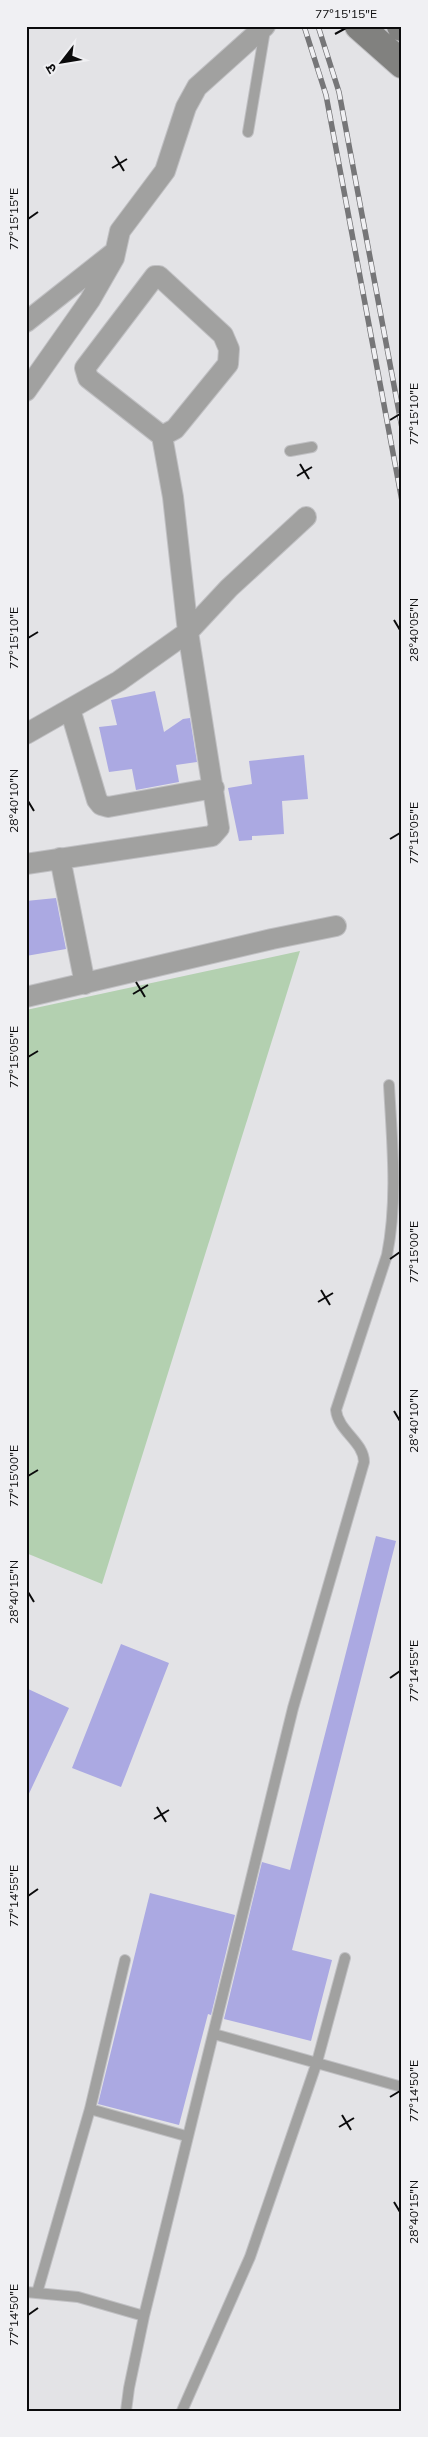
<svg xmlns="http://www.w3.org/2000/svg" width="428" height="2437" font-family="Mulish,'Noto Sans Devanagari',sans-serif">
<rect width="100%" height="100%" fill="#e3e3e6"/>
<path fill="#b3d0b0" d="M300,951l-198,633 -76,-31v-543z"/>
<path fill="#aba9e2" d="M155,691l9,41 19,-13 7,-1 7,44 -21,3 3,17 -43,8 -4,-21 -23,3 -10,-45 18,-2 -6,-25z
M304,755l4,44 -26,2 2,33 -32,2v4l-13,1 -11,-53 24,-4 -3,-23z
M56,898l10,51 -40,7v-55z
M376,1536l20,5 -104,409 40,10 -21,81 -87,-22 38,-157 28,8z
M121,1644l48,19 -48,124 -49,-19z
M26,1688l43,20 -43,92z
M150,1893l85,22 -24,100 -3,-1 -29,111 -81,-21z"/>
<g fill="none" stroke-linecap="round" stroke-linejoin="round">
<defs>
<path id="lane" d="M248,132l17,-102
M290,451l22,-4
M214,2034l188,53
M90,2109l96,27
M26,2292l52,5 66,19 -15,72 -3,23
M37,2293l53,-184 35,-149
M144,2316l149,-608 71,-246c0,-20 -26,-31 -28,-52l51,-155c11,-56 5,-113 2,-170
M182,2411l68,-154 67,-195 28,-104"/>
<path id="street" d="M26,322l86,-68
M26,391l64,-91 24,-42 6,-27 45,-60 21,-64 11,-20 68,-61
M162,436l-74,-58 -3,-10 70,-92h4l64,59 6,14 -1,15 -53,65 -13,7 11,61 15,135 41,-44 77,-71
M70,709l27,91 4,5 7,2 106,-19
M26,734l93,-53 69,-49 31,196 -7,8 -186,28
M60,858l25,126
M26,997l246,-58 64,-13"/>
<path id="secondary" d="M359,26l43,38
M401,26l1,1"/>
</defs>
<use href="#lane" stroke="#c0c0c3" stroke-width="12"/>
<use href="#street" stroke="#c0c0c3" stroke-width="22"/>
<use href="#secondary" stroke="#c0c0c3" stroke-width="30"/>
<use href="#lane" stroke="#a1a1a0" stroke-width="10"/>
<use href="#street" stroke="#a1a1a0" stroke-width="20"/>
<use href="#secondary" stroke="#81817f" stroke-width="28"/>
<defs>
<path id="rail" d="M304,26l22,69 76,406
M318,26l21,66 63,336"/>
</defs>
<use href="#rail" stroke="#767678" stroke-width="5.5"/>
<use href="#rail" stroke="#f0f0f3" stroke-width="4" stroke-dasharray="11" stroke-linecap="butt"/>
</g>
<path fill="none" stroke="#0b0b0c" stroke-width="2" d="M335,34l11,-6M115,156l9,15M112,168l15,-9M28,219l10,-7M390,420l10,-6M300,464l9,15M297,476l15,-9M394,620l6,10M28,638l10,-6M28,801l6,10M390,839l10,-6M136,982l9,15M133,994l15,-9M28,1057l10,-6M390,1259l10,-7M321,1290l9,15M318,1302l15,-9M394,1411l6,10M28,1476l10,-6M28,1592l6,10M390,1678l10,-7M157,1807l9,15M154,1819l15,-9M28,1896l10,-7M390,2097l10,-6M342,2115l9,15M339,2127l15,-9M394,2202l6,10M28,2315l10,-7"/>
<rect width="428" height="2437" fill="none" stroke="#f0f0f3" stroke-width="55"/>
<g transform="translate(62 62) rotate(239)" stroke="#f0f0f3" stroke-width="4" paint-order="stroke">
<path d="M0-4L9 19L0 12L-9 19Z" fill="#0b0b0c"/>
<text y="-8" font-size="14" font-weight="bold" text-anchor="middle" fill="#0b0b0c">उ</text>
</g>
<rect x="28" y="28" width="372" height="2382" fill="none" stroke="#0b0b0c" stroke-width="2"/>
<g font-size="12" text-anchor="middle" fill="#0b0b0c">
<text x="346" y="18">77°15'15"E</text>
<text transform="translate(14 219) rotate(-90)" y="4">77°15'15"E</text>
<text transform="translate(414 414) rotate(-90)" y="4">77°15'10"E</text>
<text transform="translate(414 630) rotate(-90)" y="4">28°40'05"N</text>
<text transform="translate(14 638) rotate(-90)" y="4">77°15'10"E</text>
<text transform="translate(14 801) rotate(-90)" y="4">28°40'10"N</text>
<text transform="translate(414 833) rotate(-90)" y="4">77°15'05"E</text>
<text transform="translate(14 1057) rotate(-90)" y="4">77°15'05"E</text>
<text transform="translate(414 1252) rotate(-90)" y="4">77°15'00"E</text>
<text transform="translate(414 1421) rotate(-90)" y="4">28°40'10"N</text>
<text transform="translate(14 1476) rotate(-90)" y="4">77°15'00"E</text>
<text transform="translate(14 1592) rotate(-90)" y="4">28°40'15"N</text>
<text transform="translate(414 1671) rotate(-90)" y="4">77°14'55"E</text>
<text transform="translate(14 1896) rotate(-90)" y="4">77°14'55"E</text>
<text transform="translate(414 2091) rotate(-90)" y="4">77°14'50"E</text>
<text transform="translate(414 2212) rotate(-90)" y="4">28°40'15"N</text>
<text transform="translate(14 2315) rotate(-90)" y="4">77°14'50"E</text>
</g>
</svg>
